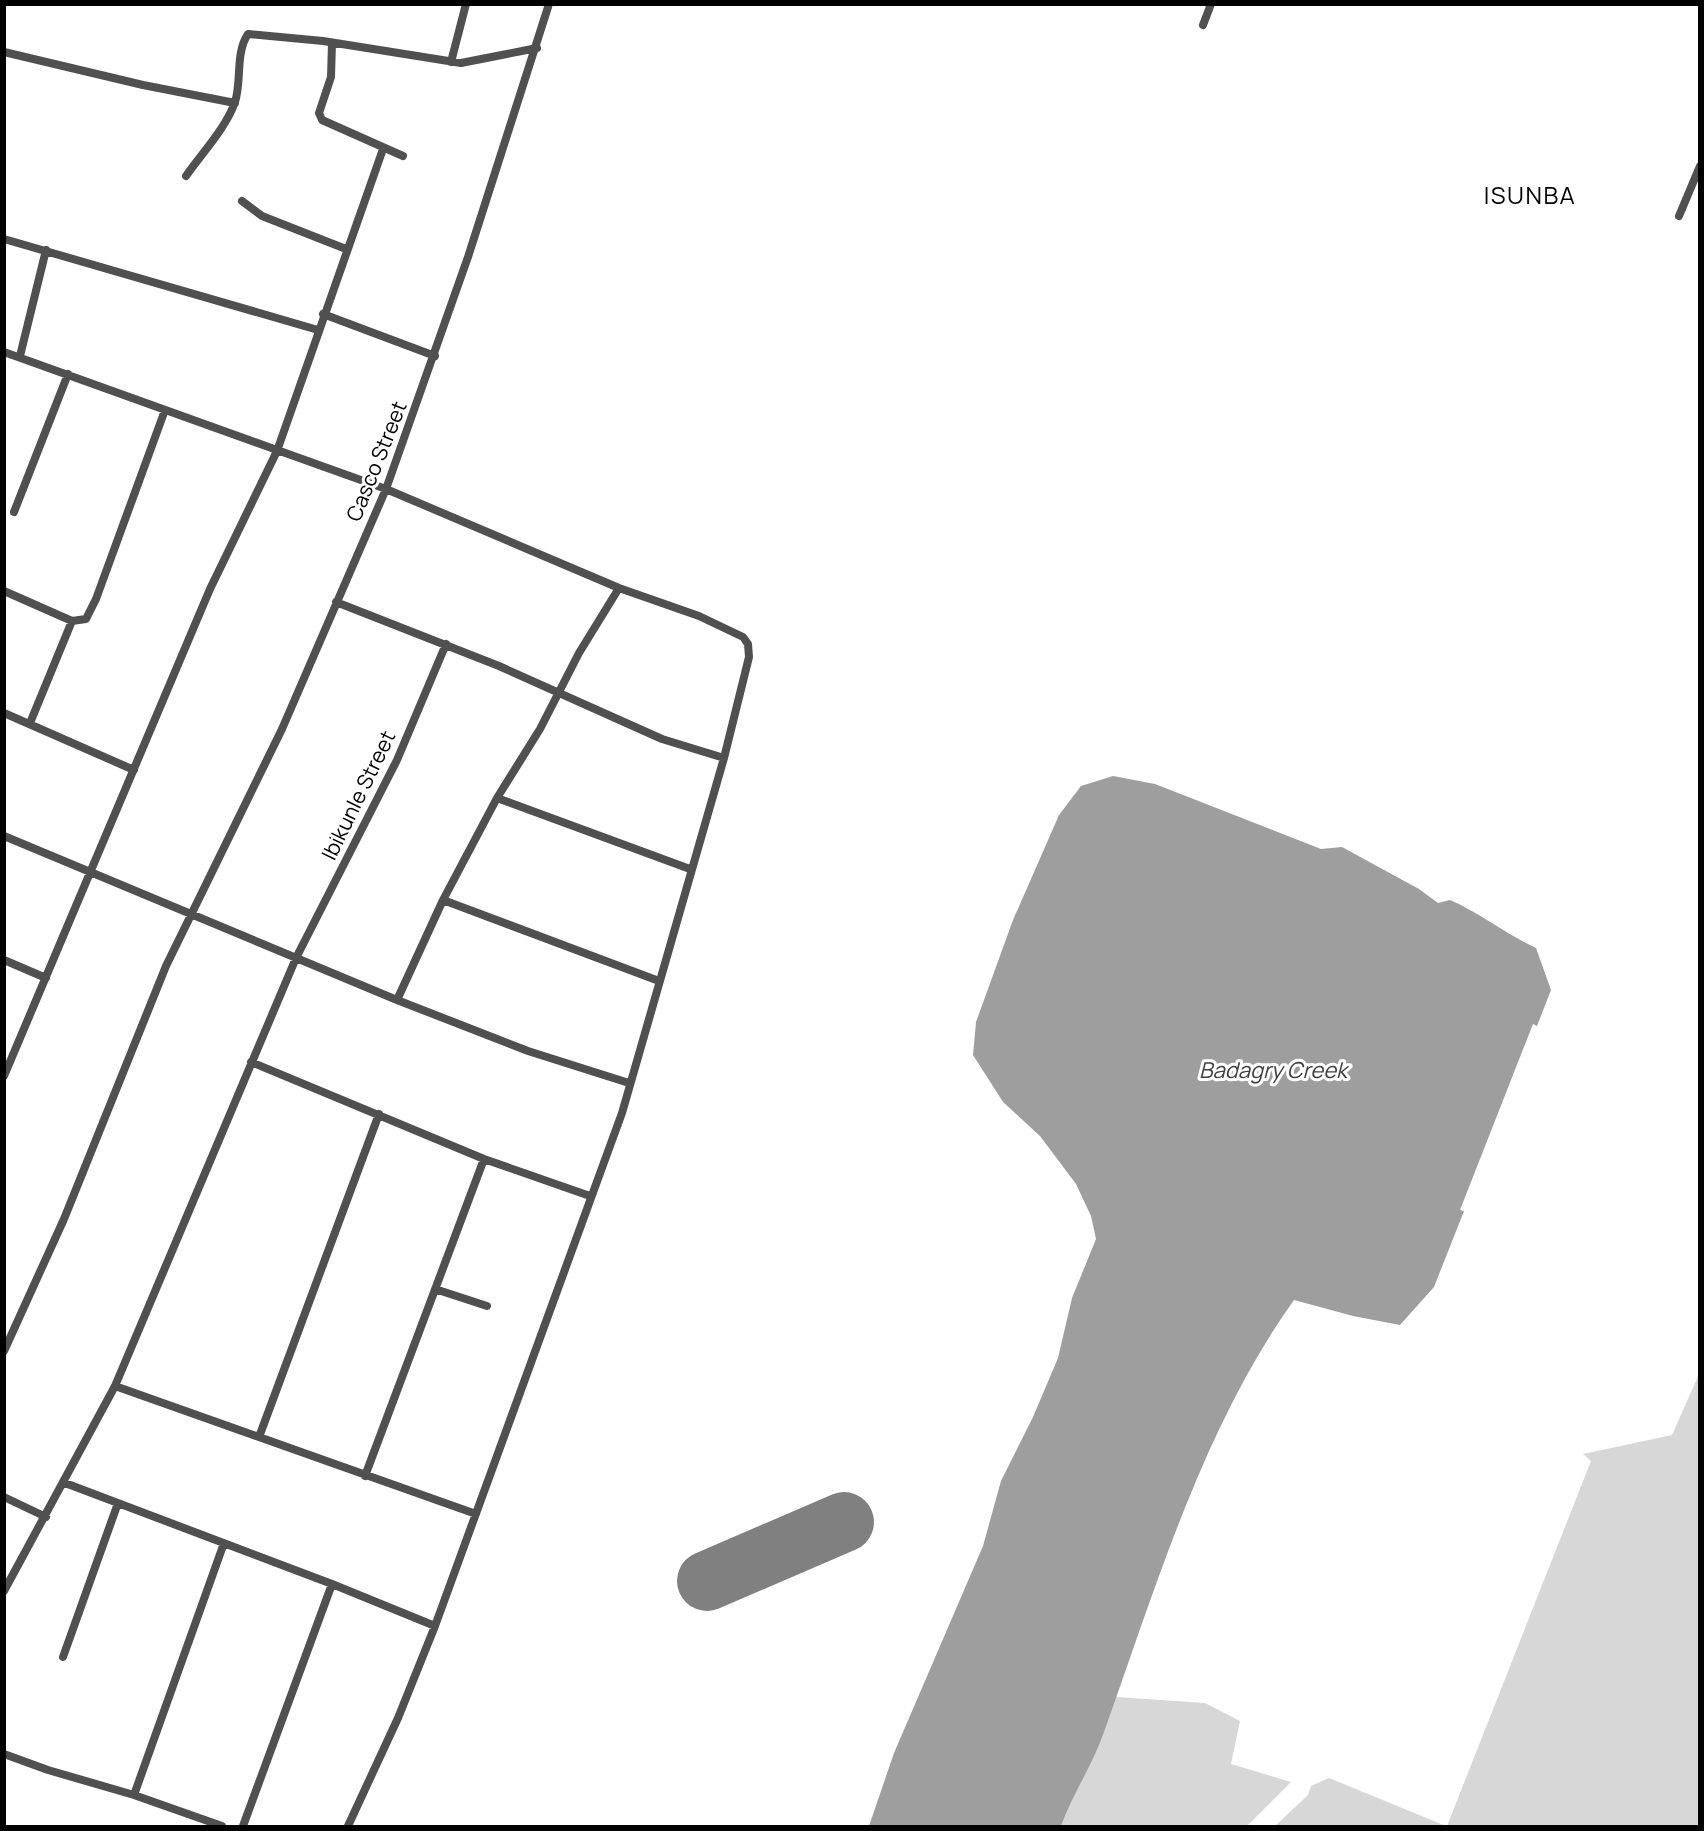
<svg xmlns="http://www.w3.org/2000/svg" width="1704" height="1831" font-family="Manrope,sans-serif">
<rect width="100%" height="100%" fill="#fff"/>
<path fill="#d7d7d7" d="M1699,1374v452h-252l144,-365 -8,-7 89,-19z
M1116,1697l89,6 35,18 -9,43 60,18 -44,44h-186c16,-44 40,-84 55,-129z
M1329,1778l117,48h-171l33,-31 3,-9z"/>
<path fill="#9e9e9e" d="M1113,776l42,8 166,65 21,-2 77,42 19,14 12,-3c30,13 56,34 86,48l15,42 -14,36 -4,-2 -73,186 4,1 -30,76 -34,38 -47,-9 -59,-16c-91,127 -138,287 -190,432 -11,32 -31,61 -43,94h-192l25,-73 89,-207 18,-65 32,-64 25,-59 14,-60 24,-59 -5,-23 -15,-32 -36,-48 -37,-34 -30,-47 3,-33 37,-102 46,-105 22,-29z"/>
<g fill="none" stroke-linecap="round" stroke-linejoin="round">
<path stroke="#808080" stroke-width="60" d="M707,1581l137,-59"/>
<path stroke="#505050" stroke-width="8" d="M1203,25l8,-21
M332,43l-1,34 -12,36 3,7 81,36
M4,52l139,33 92,18
M451,62l15,-58
M186,176c16,-23 40,-48 49,-74 7,-21 0,-49 13,-68l75,7 138,22 76,-15
M242,201l20,15 84,33
M1679,216l21,-50
M4,239l314,91
M323,314l112,42
M4,352l382,137 233,99 80,28 44,21 5,7 1,13 -25,101 -102,355 -187,513 -37,92 -50,108
M20,356l26,-106
M14,512l54,-138
M4,591l68,30
M336,602l163,64 163,73 62,19
M4,713l130,57
M30,723l42,-102 14,-2 10,-20 69,-189
M497,798l193,71
M4,836l393,164 131,51 101,32
M443,900l216,81
M4,960l42,18
M397,1000l46,-100 54,-102 43,-69 39,-76 40,-65
M251,1062l233,97 106,37
M4,1076l206,-487 67,-138 106,-302
M435,1289l52,17
M4,1351l60,-132 102,-253 116,-237 104,-240 82,-232 81,-253
M115,1386l361,128
M259,1437l120,-323
M365,1476l119,-317
M65,1483l267,101 103,42
M4,1497l42,20
M4,1591l111,-205 181,-428 101,-198 49,-116
M63,1657l55,-154
M4,1754l44,16 86,25 88,31
M134,1795l90,-252
M243,1826l89,-242"/>
</g>
<g text-anchor="middle" dominant-baseline="central" stroke-width="6" stroke-linejoin="round" paint-order="stroke">
<g font-size="21" fill="#000" stroke="#fff">
<text transform="translate(376 461) rotate(-68)">Casco Street</text>
<text transform="translate(358 795) rotate(-64)">Ibikunle Street</text>
</g>
<g font-size="22" font-style="italic" fill="#3f3f3f" stroke="#fff">
<text x="1273" y="1070">Badagry Creek</text>
</g>
<g font-size="24" letter-spacing="1.5" fill="#000" stroke="#fff">
<text x="1530" y="194">ISUNBA</text>
</g>
</g>
<rect width="1704" height="1831" fill="none" stroke="#000000" stroke-width="12"/>
</svg>
